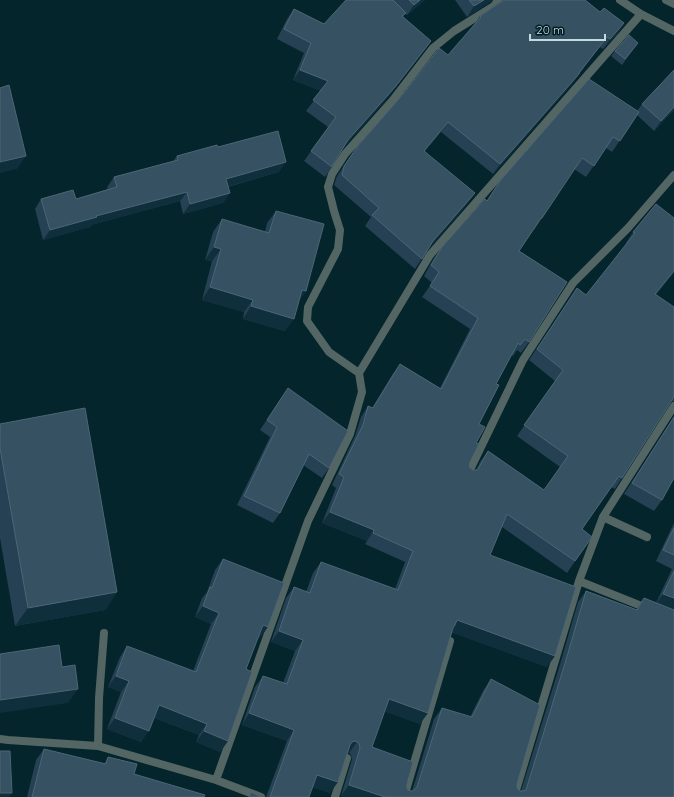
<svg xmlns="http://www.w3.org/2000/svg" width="674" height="797" font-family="Quicksand,sans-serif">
<rect width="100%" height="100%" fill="#03252b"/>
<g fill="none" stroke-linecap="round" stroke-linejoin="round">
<path stroke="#546663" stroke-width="8" d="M620,0l21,14 33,17
M666,0l8,4
M359,373l71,-118 211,-241
M467,476l56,-116 50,-77 55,-55 46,-53
M603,517l44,20
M579,581l70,28
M0,739l8,1 90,6 118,34 45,17
M98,746l1,-48 5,-65
M216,780l92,-259 42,-87 12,-42 -3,-19 -30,-21 -22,-31 1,-14 30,-58 2,-19 -6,-19 -6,-24 4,-13 13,-20 48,-54 40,-52 21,-17 40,-25 4,-6
M335,797l12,-39
M404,797l46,-156
M514,797l65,-216 24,-64 71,-111"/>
</g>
<path fill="#254153" d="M346,0h79l-18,15 -2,-1 -2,3 28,24 -42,55 -46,52 -8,13 -3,6 -7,10 -21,-16 24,-34 -22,-16 15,-20 -28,-11 11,-27 -27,-14 10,-20 7,-10 30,15z
M455,0h37l-2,2 -23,15z
M503,0h82l15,12 24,11 -7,11 -14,15 -3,-2 -21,27 -7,10 -79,90 -52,-42 -16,19 43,52 -39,45 -14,21 -50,-43 6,-9 -37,-32 3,-9 20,-29 91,-92 25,-28v-1l7,-10z
M638,43l-16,22 -11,-9 4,-5z
M674,70v40l-20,21 -17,-16 -25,37 -6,-4 -20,29 -12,-8 -32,49 -8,12v-1l-15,22 10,91 -8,11 -4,-3 -4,6 -2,-1 -15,29 -17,40 -3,19 -6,19 -1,4 1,2 3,2h3l4,-8 8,-11 56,39 16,-23 -43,-31 38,-55 -26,-21 48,-72 9,7 41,-51 -1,-1 7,-11 41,-14v54l-18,23 18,106 -4,1 -55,87 -4,-2 -29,42 10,8 -25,36 -65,-46 -12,28 57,112 -96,-35 -31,92 -36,-13 -12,36 35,37v4l1,2 4,1 22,-72 8,-11 28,9 13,-26 8,-12 26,105v4l3,3h1l37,-120 20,-69 8,-11 50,19 8,-12 12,5 16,-34 -16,-8 18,-38v274h-331l-2,-1 11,-37 -1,-4 -2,-2h-2l-17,40 -18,-6 -3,10h-43l21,-56 -45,-16 13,-38 8,-11 20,7 12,-32 -24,-9 15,-44 8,-11 12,5 7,-19 8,-11 74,27 10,-27 -40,-18 2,-3 -45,-18 14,-35 -4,-3 23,-49 6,-19 7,-11 4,2 20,-33 8,-11 40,24 30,-59 -48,-32 10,-14 -8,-7 10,-18 8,-11 45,-46 13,-20 137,-70 5,-7z
M218,147l61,25 -51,15 2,6 -7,10 -40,11 -3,-13 -89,24 -1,2 -47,13 -8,-31 6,-10h35l32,-10 -1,-2 7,-10 59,-16 4,-5z
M276,211l30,80 -7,9 -14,31 -42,-12 1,-7 -42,-12 10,-39 -7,-1 8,-28 9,-13 43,13 2,-9z
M288,388l41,80 -7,10 -19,-13 -23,48 -7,10 -36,-18 33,-68 -10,-7z
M674,416v62l-12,22 -8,11 -30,-17z
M0,424l117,168 -12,18 -90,16 -15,-88z
M223,559l37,79h-2l-12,31 -18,72 -8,11 -24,-10 3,-7 -45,-17 -13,24 -34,-13 14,-37 -13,-5 12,-30 7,-11 66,25 18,-47 -16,-7 7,-19 5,-6 8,-22z
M44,749l60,15 4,-7 26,17 70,23h-177l9,-37z"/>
<path fill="#102f3d" d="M420,0h5l-18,15 7,-10z
M484,0h8l-2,2 -23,15 7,-11z
M624,23l-7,11 -14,15 7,-10z
M607,37l-7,10 -25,32 4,-5 -7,10 -79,90 7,-10 79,-91z
M431,41l-42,55 -48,54 7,-10z
M300,70l28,11 -7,10 -28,-11z
M674,107v3l-20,21 7,-10z
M448,122l-7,10 -24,29 7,-10z
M26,156l-9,13 -17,4v-11z
M286,162l-7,10 -60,17 7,-10z
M187,192l-7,9 -89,24 -1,2 -47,13 7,-10 46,-14z
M230,193l-7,10 -40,11 7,-10z
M475,193l-7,10 -42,48 7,-10z
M214,247l7,2 -9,12 -7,-1z
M674,271v1l-27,33 8,-11z
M210,287l43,13 -9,12 -42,-12z
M302,290l4,1 -9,12z
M251,306l43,13 -9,12 -42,-12z
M330,512l44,18 -7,11 -45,-18z
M117,592l-12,18 -90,16 13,-18z
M663,594l11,4v14l-19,-7z
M203,606l16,7 -8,11 -16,-7z
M457,620l98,36 -8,11 -97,-35z
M263,625l5,2 -8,11 -5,-1z
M279,631l24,9 -8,11 -24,-9z
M116,676l13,5 -8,11 -13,-5z
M78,689l-10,14 -68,10v-13z
M389,699l39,14 -8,11 -39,-14z
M159,705l48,19 -8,11 -48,-18z
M249,713l45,17 -7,11 -45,-16z
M115,718l34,13 -8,11 -34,-13z
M204,731l24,10 -8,11 -24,-10z
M354,741l3,1 -8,11h-3l-2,1 7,-11z
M317,775l21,7 -8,11 -21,-7z
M349,785l36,12h-42l-2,-1z
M0,793h12l-3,4h-9z"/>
<path fill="#365162" stroke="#4c6676" d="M346,0h47l13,13 -4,3 29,25 -35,45 -48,54 -13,21 -3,6 -21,-16 25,-34 -23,-17 15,-19 -28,-11 11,-27 -27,-14 10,-20 30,15z
M409,0h11l-6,5z
M469,0h15l-10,6z
M504,0h81l15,12 4,-4 20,15 -14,16 -3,-2 -28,36v1l-79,90 -52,-42 -24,29 51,42 -42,48 -11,18 -50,-44 7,-7 -37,-33 2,-9 13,-19 47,-54 35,-45 9,7 33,-38 -1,-1z
M629,35l9,8 -13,16 -10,-8z
M674,70v37l-13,14 -19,-17z
M589,79l50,33 -19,29 -7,-4 -19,29 -12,-8 -40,60h-1l-22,33 48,31 -38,60 -4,-3 -5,6 -2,-2 -22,41 3,1 -20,39 6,3 -9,16 3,1 -9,18 -1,4 1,2 3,2h3l2,-1 10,-18 56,39 24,-34 -44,-31 39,-55 -26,-21 40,-61 9,7 49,-62 -2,-1 23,-28 18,14v53l-19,23 19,13v90l-52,81 -3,-2 -37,53 10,8 -17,24 -68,-47 -17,41 86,32 -21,69 -98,-36 -2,5 -2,3 -25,85 -39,-14 -17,48 41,15 -6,22v4l1,2 3,1h2l4,-4 25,-79 30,9 19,-38 49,26 -23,79v4l3,3h3l3,-1 40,-130 20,-69 51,19 7,-12 30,12v187h-289l-36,-12 11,-37 -1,-5 -2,-1 -3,-1 -3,2 -1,2 -12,37 -21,-7 -8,22h-39l24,-67 -45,-17 14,-37 24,8 16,-44 -24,-9 15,-44 16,6 11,-31 77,28 15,-39 -40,-18 1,-3 -44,-18 14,-35 -5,-3 24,-49 5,-19 5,2 27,-44 41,25 37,-71 -48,-32 9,-14 -8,-7 11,-18 43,-48 2,2 13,-20z
M9,85l17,71 -26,6v-74z
M278,131l8,31 -60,17 4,14 -40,11 -3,-12 -91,24 1,1 -47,13 -9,-31 32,-9 3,9 41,-12 -3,-10 64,-17 -1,-4 40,-11 1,2z
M276,211l48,13 -18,67 -4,-1 -8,29 -43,-13 2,-6 -43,-13 11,-38 -7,-2 8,-28 47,14z
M288,388l60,43 -19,37 -20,-14 -29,59 -36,-17 33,-69 -10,-7z
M85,408l32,184 -89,16 -28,-160v-24z
M674,417v61l-12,22 -30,-17z
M674,528v27l-11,-5z
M223,559l61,24 -16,44 -5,-2 -17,44 6,3 -24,69 -24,-10 3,-7 -48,-19 -10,26 -34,-13 14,-37 -13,-5 11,-30 69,26 23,-59 -16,-7 7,-19 2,1z
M674,571v27l-11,-4z
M59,645l3,22 13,-2 3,24 -78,11v-46z
M44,749l62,15 2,-7 29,7 -3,10 71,21 -1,2h-172z
M0,751h10l2,42h-12z
M251,792l10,5h-12z"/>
<path d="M530 34v6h75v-6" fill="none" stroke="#c3dade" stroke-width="2"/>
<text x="536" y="34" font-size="12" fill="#c3dade" stroke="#001c22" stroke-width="3" paint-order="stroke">20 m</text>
</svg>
